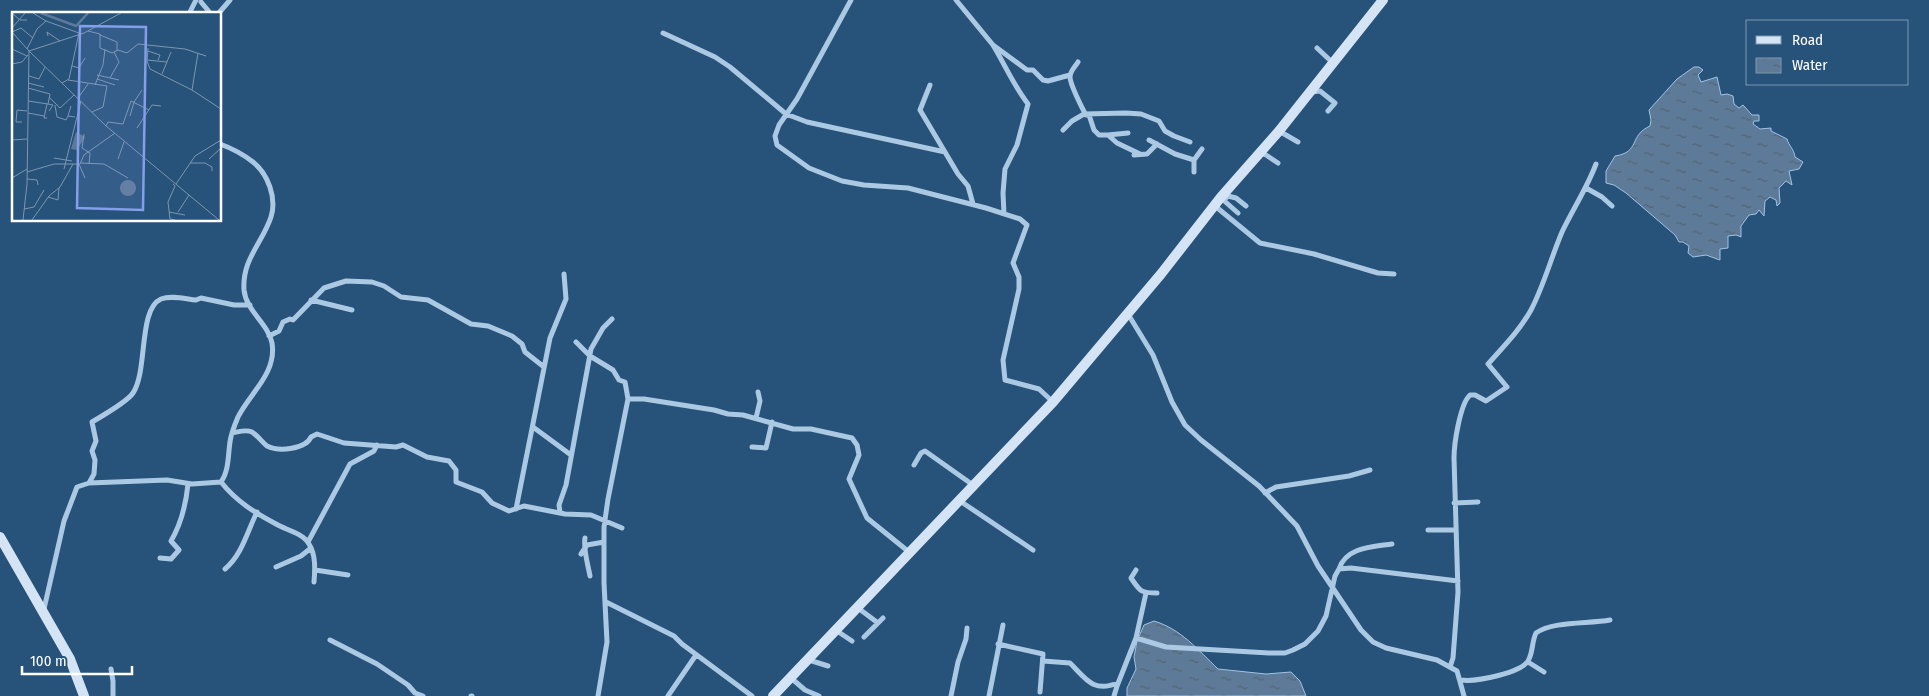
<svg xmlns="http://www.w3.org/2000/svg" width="1929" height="696" font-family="'Fira Sans Condensed',sans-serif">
<defs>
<pattern id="water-ripples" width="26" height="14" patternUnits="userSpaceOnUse" patternTransform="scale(1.25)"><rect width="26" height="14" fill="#5d7b98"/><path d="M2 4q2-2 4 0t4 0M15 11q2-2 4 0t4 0" fill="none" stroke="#546472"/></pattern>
</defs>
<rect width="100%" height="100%" fill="#27527a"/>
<path fill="url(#water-ripples)" stroke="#a0c4e4" d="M1694,67h5l4,3 -5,5 3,7 16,-5 4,18 6,-1 6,2 1,8 5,4 4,-3 9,10h7v6h-5l-1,3 7,5 11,-1v3l16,8c2,7 7,10 8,18l8,5 -4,7 -10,2 3,14 -6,-4 -7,7 1,15 -3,3 -1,-6 -6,-3 -5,4 -1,15 -5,-6 -3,4 -7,1 -8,11v11l-5,-2 -8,1v12l-8,1v11l-14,-5 -13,2 -5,-4 1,-7 -6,-4h-4l-4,-7 -49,-42 -12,-8 -8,-2v-12l9,-15c26,-4 13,-20 35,-30l1,-6 -2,-10 28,-31z
M1154,621c27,8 44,29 64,48l48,5 25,-2 9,9 6,15h-179v-8l9,-19 -2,-12 3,-16 7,-16z"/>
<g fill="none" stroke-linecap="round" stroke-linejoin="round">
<path stroke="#abc9e3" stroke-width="5" d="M851,0l-54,99 -18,26 -4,11 2,9 32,23 33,13 22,4 44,3 78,20 34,11 7,6 -14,38 6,14v12l-16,71 2,20 34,9 14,13
M956,0l37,45 34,25h6l10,10 5,1 22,-6
M201,2l10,12
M189,14l7,-14
M218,14l12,-14
M663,33l52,24 15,10 56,47 21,8 138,30
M993,45c12,20 21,41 35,59l-11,41 -12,24 -2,24 1,21
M1317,48l16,15
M1078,62c-3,5 -8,9 -8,15 0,7 12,31 16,38
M930,85l-10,25 38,64 10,12 5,18
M1312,92l8,-1 15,12 -7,8
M1089,115l5,15 5,5h9l9,8 23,11
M1063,130l9,-9 12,-7 42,-1 15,1 18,7 6,10 9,5 16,6
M1279,131l19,11
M1108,135l20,-2
M1149,140l26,14 19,6
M1260,153l6,2 12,8
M1134,155l13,-1 10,-10
M1194,172v-12l8,-11
M1586,188l16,9 10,9
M1221,198l17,15
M1224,200l4,-4 8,2 10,8
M1215,206l45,37 54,11 64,19 16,1
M311,300l41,10
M1128,314l25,41 19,47 13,23 16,15 58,46 38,40 21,40 43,64 12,12 13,6 51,12 20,11 7,25
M269,336l10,-5 4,-9 7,-3 3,1 31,-32 22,-7 26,1 12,4 17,11 27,3 43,24 17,2 24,10 10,8 3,8 19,15
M576,342l14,14 23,14 6,10 6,2 3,17
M756,418l4,-17 -2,-9
M533,427l38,28
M232,433c6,-1 14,-4 20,-1 6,4 10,10 15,14 12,6 39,3 44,-9l6,-3 27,9 52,4 7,-2 24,12 22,4 7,9v12l26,10 10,11 17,8 15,-5 41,8 26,1 31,13
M752,447l14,1 6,-26
M914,465l7,-12 4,-2 48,34
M221,482c15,19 34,31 55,42 10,6 27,9 33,20 7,11 6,26 5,38
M89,483l5,-9 1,-14 -3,-9 4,-10 -4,-19c10,-6 35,-20 41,-29 15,-22 5,-84 28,-94 10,-4 25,0 35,1l5,-2 33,7h16
M1265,493l11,-6 73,-11 21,-6
M960,501l73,49
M1454,503l24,-1
M516,509l34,-171 16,-39 -2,-25
M560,512l-1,-7 7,-20 25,-136 12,-21 9,-9
M1428,530h28
M585,538c-2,10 3,27 5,38
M308,542l42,-78 24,-13 3,-6
M581,554l6,-9 17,-3
M160,558l11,1 8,-9 -8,-9c10,-17 15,-37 17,-57
M276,567l25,-11 10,-8
M225,569c17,-14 22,-37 32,-57
M1339,569c7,-22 33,-22 53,-25
M315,570l33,5
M1136,570l-5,8c9,13 9,15 26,15
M606,602l68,34 8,8 70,52
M858,608l20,15
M44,609l20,-88 13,-34 12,-4 78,-3 25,4 29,-2c8,-11 7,-27 9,-40 1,-8 5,-18 8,-25 12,-24 39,-44 34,-74 -4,-20 -26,-32 -28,-53 -2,-31 18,-46 27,-73 6,-19 -3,-43 -18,-55 -9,-7 -22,-14 -33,-18
M837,631l15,10
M864,637l19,-19
M1136,638l30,9 103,6h16l8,-3 12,-6 13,-13 8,-15 9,-40 4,-7 12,-1 107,13
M330,640l47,24 31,21 7,8 8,3
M998,644l45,10 -3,38
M809,660l19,6
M1043,661l27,2c16,16 23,30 48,20
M1528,662l16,10
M1450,667l3,-9 5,-66 -4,-134c0,-14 6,-54 16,-63h5l11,6 21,-14 -19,-23c15,-17 32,-34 43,-54 13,-25 20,-52 31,-78 11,-23 25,-44 34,-68
M111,669l2,12v15
M791,678l14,12 14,6
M1461,680c14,2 63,-7 68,-21 4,-8 3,-18 7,-26 17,-12 52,-9 74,-13
M471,696h1
M598,696l9,-54 -3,-59v-56l4,-28 20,-100h16l70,11 14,4 15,1 50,14h18l41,9 5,7 2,10 -10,24 18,39 42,34
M668,696l28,-41
M951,696l7,-34 8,-23 1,-11
M989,696l14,-71
M1114,696l3,-10 19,-48 10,-45"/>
<path stroke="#d4e4f4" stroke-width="10" d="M0,537l70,122 14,37
M773,696l280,-294 108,-128 60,-77 58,-66 104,-131"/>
</g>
<g transform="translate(12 12)">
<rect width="209" height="209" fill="#27527a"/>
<path d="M64,120l9,5 -8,13 -6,-1zM108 176a8 8 0 1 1 16 0a8 8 0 1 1-16 0Z" fill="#5d7b98"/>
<path fill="none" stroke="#5d7b98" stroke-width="2.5" d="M29,1l35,13 12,-13"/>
<path fill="none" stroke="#7d97af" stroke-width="1" d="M21,1l13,8 33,12 -10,46 -7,4M109,1l-37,20 -55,18 77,75 113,94M1,2l7,6h7M0,16l13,-15M76,19l12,3v14l12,5 6,-3 9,3 11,-9 47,5 21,7M0,20l9,-4 12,10M0,20l17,19 -2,133 -4,36M88,23l17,7v9M36,24l-1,-4 13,9M136,36l-1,13 3,8 42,21M0,37l15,7M15,37l10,-20 9,-8M136,39l12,4 -2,5M186,41l-6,37 29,19M135,48l20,2M0,52l10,-2 6,-7M60,54l7,2 6,-10M150,62l9,-22M85,63l22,5M17,64l10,3 6,-12M98,66l9,-16 -5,-10M85,67l18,6M56,68l39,6 -4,21 -11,5M16,71l16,4M83,73l8,-20 2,-16M16,76l22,6 -2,10 5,1 -4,6M37,85l11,11 14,-13M66,86l10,-14M16,89l20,3M35,92l-3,14h3M43,93l2,12 9,3 2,-4M59,94l-3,10 7,1M16,101l16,3M118,104l4,-14 8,-12M10,110h-6l1,-12 10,1M94,114l2,-4 15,2 8,-23 18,9M125,116l15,-23 9,1M72,122l-2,14 8,5 -1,11M0,128l15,-1M42,146l18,3M106,147l6,-17M197,147l12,-11M69,151l23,1 24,14M178,151h15l7,4v4M67,152l6,14M52,157l17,-68M15,160l27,-8h26l4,-9 31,-22M0,166l15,-9M15,167l10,1 1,5M161,172l2,2 -7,16 2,17 5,1M164,172l19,-28 26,-16M36,185l10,3 1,-12M12,197l10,-2 10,-17M157,200l16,3M166,200l11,-17M20,208l17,-24 11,-9 13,-23"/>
<path fill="#839eea" fill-opacity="0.15" stroke="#839eea" stroke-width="2.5" d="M68,14l66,1 -3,183 -66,-2z"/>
<rect width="209" height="209" fill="none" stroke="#fff" stroke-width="2.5"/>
</g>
<rect x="1746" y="20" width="162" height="65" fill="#27527a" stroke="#7d97af"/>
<rect x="1756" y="36" width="25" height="8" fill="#d4e4f4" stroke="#7d97af"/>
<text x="1792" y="45" font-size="15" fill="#ffffff">Road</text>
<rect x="1756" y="58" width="25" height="15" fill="url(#water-ripples)" stroke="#7d97af"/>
<text x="1792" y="70" font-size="15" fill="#ffffff">Water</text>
<path d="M22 666v8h110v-8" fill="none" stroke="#ffffff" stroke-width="2.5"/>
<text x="30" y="666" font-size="15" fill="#ffffff" stroke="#27527a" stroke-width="4" paint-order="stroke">100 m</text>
</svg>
